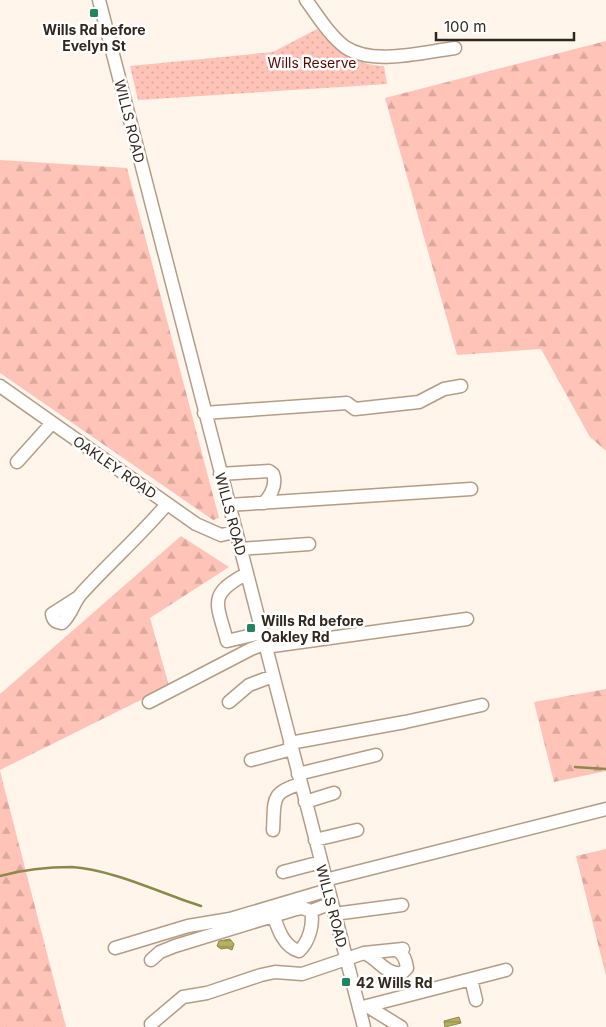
<svg xmlns="http://www.w3.org/2000/svg" width="606" height="1027" font-family="Inter,sans-serif">
<defs>
<pattern id="forest-firs" width="22" height="20" patternUnits="userSpaceOnUse" patternTransform="scale(1.25)"><rect width="22" height="20" fill="#ffc3b8"/><path d="M5 1l3.5 6h-7zM16 11l3.5 6h-7z" fill="#dba89e"/></pattern>
<pattern id="park-dots" width="8" height="8" patternUnits="userSpaceOnUse" patternTransform="scale(1.25)"><rect width="8" height="8" fill="#ffc3b8"/><path d="M2 2h.1M6 6h.1" fill="none" stroke="#dba89e" stroke-width="1.8" stroke-linecap="round"/></pattern>
<pattern id="water-rules" width="6" height="5" patternUnits="userSpaceOnUse" patternTransform="scale(1.25)"><rect width="6" height="5" fill="#b7b15e"/><path d="M0 2.5h6" fill="none" stroke="#95904d"/></pattern>
</defs>
<rect width="100%" height="100%" fill="#fff5eb"/>
<path fill="url(#forest-firs)" d="M606,41v410l-16,-14 -49,-88 -84,6 -72,-257z
M0,160l127,8 92,350 -6,2 -213,-147z
M181,536l48,31 -79,51 19,68 -169,84v-76z
M606,689v82l-52,11 -20,-80z
M0,771l66,256h-66z
M606,849v127l-30,-120z"/>
<path fill="url(#park-dots)" d="M317,29c17,21 39,36 67,37l3,18 -249,16 -8,-34 143,-14z"/>
<path fill="url(#water-rules)" stroke="#8e884b" d="M230,939l4,5 -2,6 -5,-2 -6,1 -4,-3 2,-5z
M459,1017l2,6 -16,4 -1,-6z"/>
<g fill="none" stroke-linecap="round" stroke-linejoin="round">
<path stroke="#8e884b" stroke-width="2.5" d="M575,767l31,2
M0,876c22,-6 49,-9 72,-9 38,2 91,27 129,39"/>
<defs>
<path id="minor" d="M99,0l265,1027
M306,0c12,16 23,35 39,47 28,19 78,5 110,1
M0,386l196,138 25,11 14,-3
M204,413l143,-10 8,6 64,-7 25,-13 17,-3
M17,462l35,-39
M220,474l49,-3 4,3c4,11 -2,21 -9,29
M228,505l243,-16
M240,549l69,-5
M246,574c-39,21 -29,29 -19,67l34,-8
M77,598l-25,16c1,7 4,8 10,9 10,-9 11,-20 19,-29 28,-31 59,-58 86,-90
M265,647l202,-28
M149,702l102,-53 13,-5
M229,702l20,-17 24,-9
M290,743l115,-21 77,-17
M251,760l41,-11
M298,774l78,-19
M305,802l29,-9
M273,830c2,-28 -4,-38 28,-46
M315,840l42,-10
M283,872l38,-10
M325,880l281,-71
M334,914l68,-9
M274,917c4,12 10,30 25,34 10,-9 15,-27 12,-40l21,-8
M115,948l73,-22 42,-7 98,-29
M364,953c15,6 21,22 38,20l5,-5c-1,-8 -3,-13 -10,-18
M151,960l9,-8 15,-6 121,-37 6,-1 9,3
M471,979l5,21
M367,1006l34,21
M359,1008l147,-38
M151,1024l32,-27 24,-4 54,-18 14,-3 27,2 62,-21 39,-4"/>
</defs>
<use href="#minor" stroke="#b49d86" stroke-width="15"/>
<use href="#minor" stroke="#fff" stroke-width="12"/>
</g>
<g fill="#24845d" stroke="#fff" stroke-width="2">
<rect x="89" y="8" width="10" height="10" rx="2.5"/>
<rect x="246" y="623" width="10" height="10" rx="2.5"/>
<rect x="341" y="977" width="10" height="10" rx="2.5"/>
</g>
<g text-anchor="middle" dominant-baseline="central" stroke-width="5" stroke-linejoin="round" paint-order="stroke">
<g font-size="14" font-weight="bold" fill="#30271e" stroke="#fff" text-anchor="start">
<text x="94" y="29" text-anchor="middle">Wills Rd before<tspan x="94" dy="16">Evelyn St</tspan></text>
<text x="261" y="620">Wills Rd before<tspan x="261" dy="16">Oakley Rd</tspan></text>
<text x="356" y="982">42 Wills Rd</text>
</g>
<g font-size="14" fill="#540703" stroke="#fff">
<text x="312" y="62">Wills Reserve</text>
</g>
<g font-size="14" fill="#30271e" stroke="#fff">
<text transform="translate(130 121) rotate(76)">WILLS ROAD</text>
<text transform="translate(115 467) rotate(35)">OAKLEY ROAD</text>
<text transform="translate(231 514) rotate(75)">WILLS ROAD</text>
<text transform="translate(332 906) rotate(75)">WILLS ROAD</text>
</g>
</g>
<path d="M436 32v8h138v-8" fill="none" stroke="#30271e" stroke-width="2.5"/>
<text x="444" y="32" font-size="15" fill="#30271e" stroke="#ffffff" stroke-width="4" paint-order="stroke">100 m</text>
</svg>
